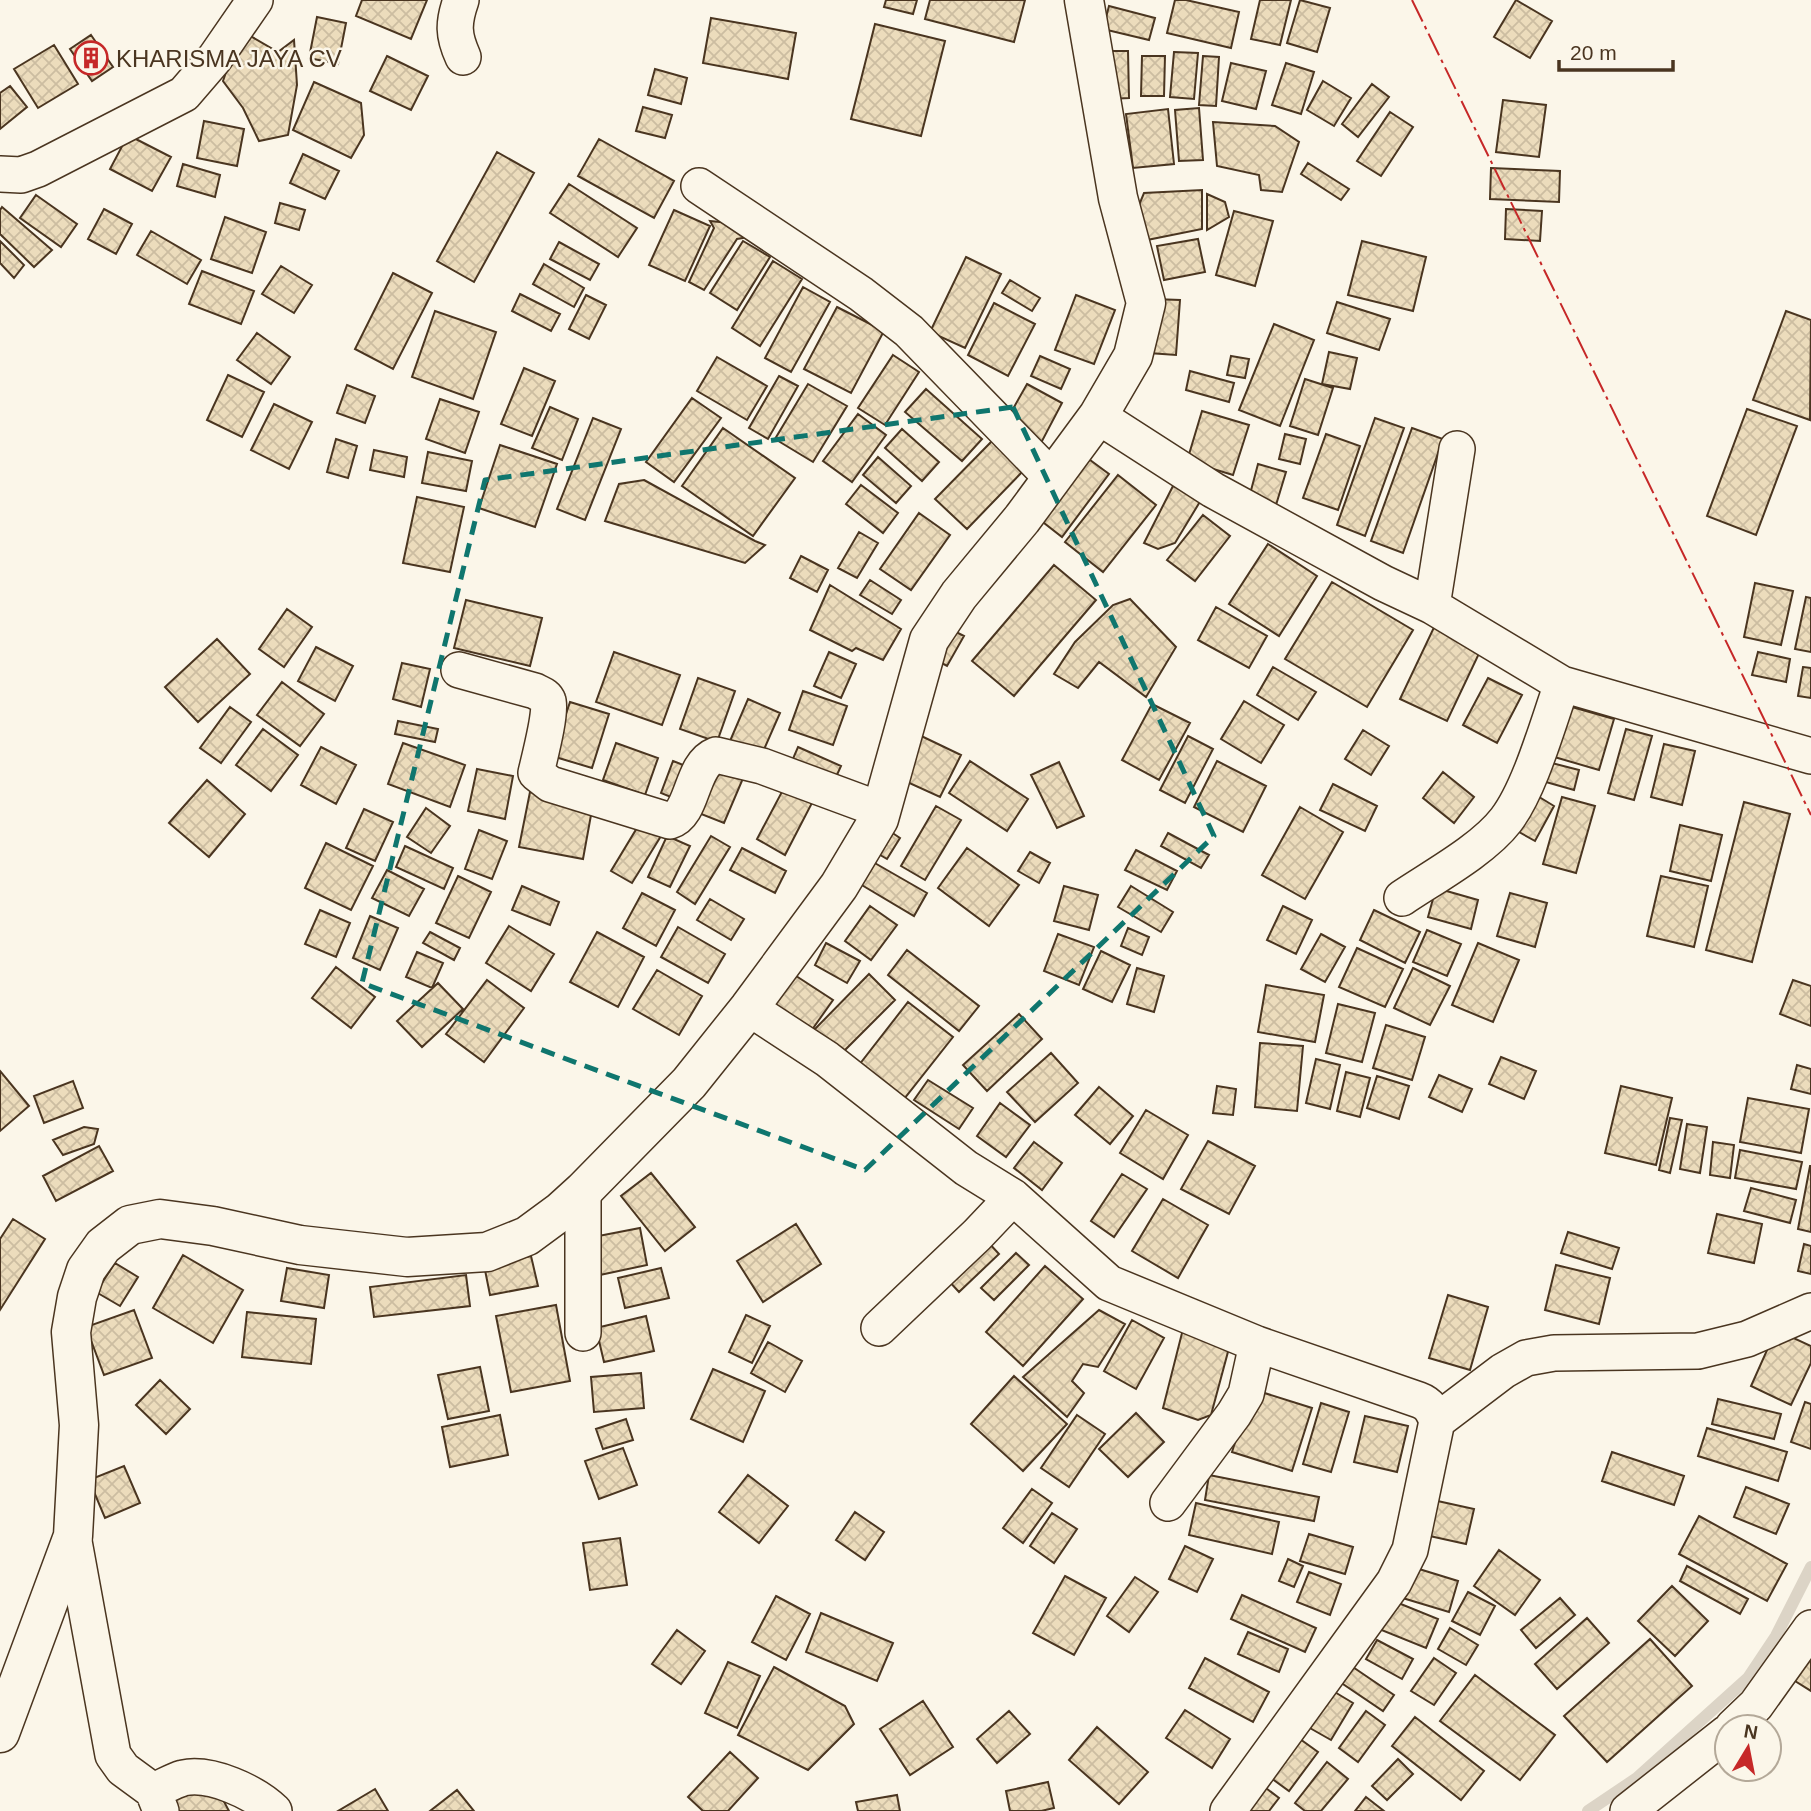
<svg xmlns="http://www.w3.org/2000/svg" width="1811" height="1811" font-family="Arial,sans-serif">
<defs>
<pattern id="building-cross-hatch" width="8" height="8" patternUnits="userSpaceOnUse" patternTransform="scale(1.75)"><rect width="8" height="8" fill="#ecdcbc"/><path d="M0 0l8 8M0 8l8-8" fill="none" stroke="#ccbda1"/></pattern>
</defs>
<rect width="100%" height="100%" fill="#fbf6e9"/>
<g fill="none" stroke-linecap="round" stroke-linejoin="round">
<path stroke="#dcd4c6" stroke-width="12" d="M1588,1811l49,-33 111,-100 28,-42 35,-69"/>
</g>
<path fill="url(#building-cross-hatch)" stroke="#4a3520" stroke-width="2" d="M362,0h65l-16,39 -55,-23z
M886,0h31l-4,14 -29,-7z
M930,0h95l-11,42 -89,-23z
M1175,0h11l53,12 -8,36 -64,-15z
M1260,0h31l-11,45 -29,-6z
M1300,0l30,8 -13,44 -30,-9z
M1516,0l36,21 -22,37 -36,-21z
M1109,6l46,12 -6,22 -46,-11z
M317,17l29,6 -8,41 -29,-6z
M711,18l85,15 -8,46 -85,-16z
M875,24l70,17 -24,95 -70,-17z
M247,34l31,18 16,-12 3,45 -9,50 -29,6 -16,-33 -20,-27 14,-41z
M91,35l22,32 -21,14 -22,-32z
M54,45l24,39 -40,24 -24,-39z
M1108,51h20l1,47 -21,1z
M1174,52l24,1 -4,46 -24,-2z
M387,56l41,20 -17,34 -41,-19z
M1142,56h23l-1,40h-23z
M1203,56l16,1 -3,49 -17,-1z
M1231,63l35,8 -10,38 -34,-8z
M1286,63l28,9 -13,42 -29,-9z
M655,69l32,9 -6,26 -33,-9z
M1323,81l28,17 -17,28 -27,-16z
M314,82l47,21 3,32 -13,23 -58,-28z
M1372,84l17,13 -31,40 -16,-13z
M10,86l17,21 -27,22v-36z
M1503,100l43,5 -7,52 -43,-5z
M643,107l29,8 -7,23 -29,-7z
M1199,108l4,52 -24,1 -4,-51z
M1168,109l6,55 -41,4 -7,-54z
M1390,112l23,15 -32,49 -24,-15z
M204,121l40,8 -7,37 -40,-8z
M1213,122l62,4 24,16 -17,50 -21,-2 -2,-15 -42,-9z
M128,135l43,22 -19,34 -42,-22z
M599,139l75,42 -20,37 -76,-42z
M497,152l37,21 -60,109 -37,-21z
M303,154l36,17 -14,28 -35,-16z
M1308,163l41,26 -8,11 -40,-26z
M183,164l37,11 -5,22 -38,-11z
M1491,168l69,3 -1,31 -69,-3z
M569,184l68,44 -19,29 -68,-44z
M1202,190v39l-65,13 -5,-20 12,-29z
M1207,194l18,8 4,15 -22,13z
M36,195l41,29 -16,23 -41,-29z
M280,203l25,7 -6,20 -24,-7z
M2,207l50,43 -18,17 -34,-33v-24z
M104,209l28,15 -16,30 -28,-15z
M1506,209l36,2 -2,30 -35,-2z
M674,210l36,16 -25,55 -36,-16z
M1234,211l39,10 -18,65 -39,-11z
M225,217l41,15 -14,41 -41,-14z
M710,221l20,2 19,14 -12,2 -33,51 -15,-8 25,-54z
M151,231l50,29 -14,24 -50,-29z
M1198,239l7,33 -41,8 -7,-34z
M0,241l24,24 -10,13 -14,-15z
M743,241l27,16 -33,53 -27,-17z
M1362,241l64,16 -13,54 -65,-16z
M559,242l40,22 -9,16 -40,-21z
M966,257l35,17 -36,74 -35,-16z
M773,261l29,18 -42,67 -28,-18z
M544,264l40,24 -10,19 -41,-23z
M281,266l31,19 -18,28 -32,-19z
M202,271l52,20 -13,33 -52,-20z
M393,273l39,20 -39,76 -38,-20z
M1010,280l30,18 -8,13 -30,-18z
M803,287l27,15 -39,70 -26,-14z
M520,294l40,20 -9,17 -39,-20z
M586,295l20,10 -17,34 -20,-10z
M1076,295l39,15 -21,54 -39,-14z
M1153,299l27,1 -4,55 -27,-2z
M1337,302l53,17 -11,31 -52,-17z
M994,303l41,21 -27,52 -40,-21z
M837,307l47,24 -33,62 -47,-24z
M435,311l61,21 -23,67 -61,-22z
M1786,311l25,9 -1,100 -57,-20z
M1274,324l40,16 -34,86 -41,-16z
M257,333l33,24 -19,27 -34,-24z
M1329,352l28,6 -7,31 -28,-5z
M893,355l26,17 -34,53 -27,-17z
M1040,356l30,13 -9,20 -30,-13z
M1231,356l18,3 -4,19 -18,-3z
M717,357l50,29 -20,34 -50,-29z
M524,368l31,13 -23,55 -31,-12z
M1190,371l44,12 -5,19 -43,-12z
M228,375l36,17 -22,45 -35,-17z
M779,376l19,10 -30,53 -19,-11z
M1305,379l28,9 -15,47 -28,-9z
M808,384l39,22 -34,56 -38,-23z
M1027,384l35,19 -21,40 -36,-20z
M347,385l28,11 -10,27 -28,-10z
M926,389l56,50 -20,22 -57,-49z
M692,398l29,20 -47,64 -28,-20z
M440,399l39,13 -14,41 -39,-14z
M274,404l38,18 -23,47 -38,-19z
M550,407l28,12 -16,41 -30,-12z
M1747,409l50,17 -41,109 -49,-19z
M1202,411l47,14 -16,50 -46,-14z
M858,414l28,21 -34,47 -29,-21z
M593,418l28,11 -36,91 -28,-11z
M1375,418l29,10 -39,108 -28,-11z
M723,428l72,50 -42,58 -71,-50z
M1412,428l31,11 -40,114 -32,-12z
M902,429l37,33 -17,19 -37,-33z
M1285,434l21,5 -6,25 -21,-5z
M1326,434l34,12 -22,64 -35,-12z
M336,439l21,7 -9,32 -21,-6z
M993,440l31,30 -57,59 -32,-30z
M500,445l57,19 -22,63 -56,-19z
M374,450l33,7 -3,20 -34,-7z
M428,452l44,9 -6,30 -44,-8z
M878,457l33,29 -15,17 -33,-28z
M1086,457l23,17 -47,63 -23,-18z
M1258,464l28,8 -10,33 -27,-7z
M1118,475l38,30 -53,67 -38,-30z
M644,480l111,61 10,4 -20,18 -140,-42 14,-37z
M861,485l37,28 -15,20 -37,-29z
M1173,486l31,9 -29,48 -17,6 -14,-6z
M417,497l47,10 -14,65 -47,-9z
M919,513l31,22 -39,55 -31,-21z
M1203,515l27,21 -35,45 -28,-21z
M859,532l19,11 -21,35 -19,-10z
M1268,544l49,32 -38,60 -50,-32z
M801,556l27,14 -11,22 -27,-14z
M1054,565l42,35 -82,96 -42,-35z
M870,580l31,20 -9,14 -32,-19z
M1332,582l81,48 -46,77 -82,-48z
M1755,583l38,8 -12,54 -37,-8z
M830,585l71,44 -18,31 -27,-12 -4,3 -42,-21z
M1806,597l5,1v54l-16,-3z
M1130,599l46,48 -30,50 -47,-35 -21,26 -24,-14 21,-32 38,-37z
M466,600l76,18 -12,48 -76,-18z
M1216,607l51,29 -18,32 -51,-28z
M287,609l25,18 -28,40 -25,-18z
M1437,621l47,22 -37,78 -47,-22z
M948,628l16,8 -17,30 -15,-8z
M217,639l33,35 -52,48 -33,-35z
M316,647l37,19 -18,35 -37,-20z
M614,652l66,23 -18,50 -66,-23z
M829,652l27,12 -15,34 -27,-12z
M1758,652l32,7 -4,23 -34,-7z
M402,663l28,6 -9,38 -28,-8z
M1273,667l43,25 -18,28 -41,-25z
M1803,667l8,1v30l-13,-2z
M698,678l37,13 -18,51 -37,-13z
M1488,678l34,17 -25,48 -34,-18z
M282,682l42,32 -24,32 -43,-31z
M803,691l44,15 -14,39 -44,-15z
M748,699l32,14 -18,41 -32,-13z
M1244,701l40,24 -23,38 -40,-24z
M570,702l39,12 -17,54 -40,-12z
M1152,704l38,19 -31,57 -37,-20z
M1565,705l49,14 -15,51 -48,-14z
M230,707l21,15 -30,41 -21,-15z
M398,721l40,8 -3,13 -40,-8z
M263,729l35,26 -27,36 -35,-26z
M1626,729l26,7 -18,64 -26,-7z
M1363,730l26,16 -18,29 -26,-16z
M915,733l46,22 -21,42 -46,-21z
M1188,736l25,13 -28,54 -25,-13z
M403,743l62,22 -15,42 -62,-23z
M616,743l42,15 -13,37 -42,-15z
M1664,744l31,7 -13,54 -31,-8z
M321,747l35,18 -20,39 -35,-19z
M798,747l43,19 -9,20 -43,-18z
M673,761l18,7 -13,32 -17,-7z
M970,761l58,38 -21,32 -58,-38z
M1217,761l49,25 -23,46 -49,-25z
M1544,761l35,9 -5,20 -35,-10z
M1059,762l25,54 -27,12 -26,-53z
M716,764l28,12 -20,47 -28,-11z
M477,769l36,7 -8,43 -37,-8z
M1443,772l31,25 -20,26 -31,-25z
M207,780l38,34 -36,43 -40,-34z
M1333,784l44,22 -12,25 -45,-21z
M785,786l28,15 -28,54 -28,-16z
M530,792l63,12 -10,55 -64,-12z
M1531,792l23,14 -19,35 -25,-14z
M1562,797l33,9 -19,67 -33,-9z
M1744,802l46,12 -38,148 -46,-12z
M936,806l25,14 -36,60 -24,-14z
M1300,807l43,25 -38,67 -43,-24z
M426,808l24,18 -19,27 -24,-16z
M364,809l29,13 -18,39 -29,-13z
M640,823l21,13 -29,47 -21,-12z
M1680,825l42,10 -11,46 -41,-10z
M479,830l28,11 -15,38 -27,-10z
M888,830l12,8 -13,21 -12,-7z
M1168,833l41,22 -8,13 -40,-22z
M667,836l23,10 -20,41 -22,-10z
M711,836l19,11 -35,57 -18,-12z
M326,843l47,23 -22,44 -46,-22z
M405,846l48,22 -9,21 -48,-22z
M742,848l44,23 -11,22 -45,-23z
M967,848l52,37 -30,41 -51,-38z
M1136,850l41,21 -10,19 -42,-20z
M1030,852l20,11 -11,20 -21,-12z
M873,862l54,31 -13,23 -54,-32z
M387,870l37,19 -15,27 -37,-18z
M458,876l33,16 -22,46 -33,-15z
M1661,876l47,10 -14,61 -47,-11z
M522,886l37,16 -9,23 -38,-15z
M1064,886l34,9 -9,35 -35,-9z
M1131,886l42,26 -12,20 -43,-25z
M1436,888l42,12 -7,29 -43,-12z
M642,893l33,17 -19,36 -33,-18z
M1510,893l37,10 -12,44 -38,-11z
M710,899l34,20 -13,21 -34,-20z
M870,906l27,19 -26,35 -26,-19z
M1283,906l29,14 -16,34 -29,-14z
M320,910l30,13 -14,34 -31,-13z
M1374,910l46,22 -15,31 -45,-23z
M370,916l28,12 -18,42 -27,-12z
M509,926l45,28 -23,37 -45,-28z
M678,927l47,27 -17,29 -47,-26z
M1128,928l21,9 -7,18 -21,-9z
M1427,930l34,14 -14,32 -34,-14z
M430,932l30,16 -6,12 -31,-17z
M597,932l47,25 -26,50 -48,-25z
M1058,934l36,13 -15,38 -35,-14z
M1321,934l24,13 -20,35 -24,-13z
M826,943l34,18 -13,22 -32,-18z
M1478,943l41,17 -26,62 -41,-17z
M1357,948l46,21 -18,38 -46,-20z
M907,950l72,56 -20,25 -71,-56z
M1101,951l29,14 -18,37 -29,-13z
M417,952l26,11 -11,25 -26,-11z
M336,967l39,30 -24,31 -39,-30z
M1137,968l27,8 -10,36 -27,-8z
M1413,968l37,18 -20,39 -36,-17z
M657,970l45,26 -23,39 -46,-26z
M790,972l43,28 -24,34 -42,-28z
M869,974l26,26 -56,56 -26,-25z
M487,980l37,28 -40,54 -38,-28z
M1793,980l18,6v40l-31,-12z
M438,983l25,26 -41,38 -25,-26z
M1266,985l58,10 -9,47 -57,-10z
M908,1002l45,35 -49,62 -45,-34z
M1338,1004l37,9 -13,49 -36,-9z
M1019,1014l23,25 -55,52 -24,-26z
M1386,1025l39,12 -13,43 -39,-12z
M1260,1043l43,3 -6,65 -42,-4z
M1051,1053l27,30 -43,39 -28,-30z
M1501,1057l35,14 -12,28 -35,-15z
M1316,1059l24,6 -10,44 -24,-6z
M1797,1065l14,4v25l-20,-5z
M0,1071l29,35 -29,25z
M1346,1072l24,6 -10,39 -23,-6z
M1439,1075l33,14 -10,23 -33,-15z
M1377,1076l32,10 -10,33 -32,-11z
M928,1080l45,28 -14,21 -45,-29z
M73,1081l10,27 -39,15 -10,-27z
M1217,1086l19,3 -3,26 -20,-2z
M1621,1086l51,12 -16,67 -51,-12z
M1099,1087l34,29 -23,28 -35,-29z
M1748,1098l61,11 -8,44 -61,-11z
M1000,1103l30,22 -24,32 -29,-21z
M1146,1110l42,25 -25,44 -43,-26z
M1670,1118l12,2 -12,53 -11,-3z
M1687,1124l20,3 -7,46 -20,-4z
M84,1127l14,2 -4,15 -31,11 -10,-15z
M1208,1141l47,25 -26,48 -48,-25z
M1034,1142l28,21 -20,27 -28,-22z
M1713,1142l21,3 -4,33 -20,-3z
M99,1146l14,25 -57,30 -13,-25z
M1740,1150l62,12 -6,27 -61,-11z
M1810,1166h1v66l-13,-3z
M651,1173l44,54 -30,24 -44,-55z
M1122,1174l25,15 -33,48 -23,-16z
M1751,1188l45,12 -6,23 -46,-12z
M1163,1199l45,26 -30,53 -46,-27z
M1717,1214l45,10 -8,39 -46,-10z
M13,1219l32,20 -45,71v-71z
M796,1224l25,40 -58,38 -26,-41z
M640,1228l7,37 -52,11 -7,-38z
M1568,1232l51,16 -7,21 -51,-16z
M987,1241l12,13 -40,38 -12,-13z
M1804,1244l7,2v28l-13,-3z
M1016,1253l13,12 -35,35 -13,-12z
M183,1255l60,35 -30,53 -60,-35z
M531,1256l7,30 -48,9 -6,-30z
M115,1263l23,14 -18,29 -24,-14z
M1556,1265l54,13 -11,46 -54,-14z
M1045,1266l38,33 -60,67 -37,-34z
M287,1268l42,7 -5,33 -43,-7z
M661,1268l8,30 -44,10 -7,-30z
M466,1275l4,31 -96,11 -4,-30z
M1448,1295l40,12 -18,63 -41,-12z
M556,1305l14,76 -59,11 -15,-76z
M134,1310l18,48 -48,17 -18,-48z
M1099,1310l26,14 -27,43 -15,-3 -11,17 12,12 -17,24 -44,-40z
M247,1312l69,7 -5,45 -69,-7z
M746,1315l24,11 -18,37 -23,-11z
M646,1316l8,35 -50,11 -8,-34z
M1132,1320l32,18 -28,51 -32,-18z
M1183,1329l46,19 -18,67 -13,5 -35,-12z
M1776,1330l35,16v17l-20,42 -40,-19z
M768,1342l34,19 -17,31 -34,-19z
M480,1367l9,44 -41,8 -10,-44z
M713,1369l52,22 -22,51 -52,-23z
M641,1373l3,35 -50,4 -3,-35z
M1014,1376l53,48 -44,47 -52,-47z
M160,1380l30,29 -24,25 -30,-29z
M1252,1389l60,19 -20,63 -60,-19z
M1718,1399l63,15 -7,25 -62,-15z
M1805,1402l6,2v45l-20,-7z
M1321,1403l28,9 -18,60 -28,-8z
M1136,1413l28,29 -36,35 -29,-28z
M500,1415l8,40 -58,12 -8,-40z
M1077,1415l28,19 -36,53 -28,-19z
M1365,1416l43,10 -11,46 -43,-10z
M626,1419l7,21 -30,9 -7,-20z
M1707,1428l80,24 -9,29 -80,-25z
M623,1448l14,37 -38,14 -14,-38z
M1612,1452l72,24 -10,29 -72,-24z
M124,1466l16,37 -35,15 -16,-38z
M748,1475l40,31 -29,37 -40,-31z
M1209,1475l110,22 -5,24 -109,-21z
M1746,1487l43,17 -13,30 -42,-17z
M1032,1489l20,14 -29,40 -20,-15z
M1433,1500l41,9 -8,35 -41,-9z
M1196,1503l83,19 -7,32 -83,-19z
M855,1512l29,20 -19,28 -29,-20z
M1052,1513l25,16 -23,34 -24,-17z
M1699,1516l88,48 -20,37 -88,-47z
M1309,1534l44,13 -8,27 -45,-13z
M620,1538l7,47 -37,5 -7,-47z
M1185,1546l28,13 -16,33 -28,-13z
M1499,1550l41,30 -25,35 -41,-29z
M1288,1559l15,7 -9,21 -15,-6z
M1406,1565l52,16 -9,31 -53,-16z
M1687,1566l61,33 -8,15 -60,-33z
M1309,1572l32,12 -11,31 -33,-13z
M1065,1576l41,22 -32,57 -41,-22z
M1135,1577l23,15 -29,40 -22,-16z
M1672,1586l36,35 -33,35 -37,-35z
M1468,1592l27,14 -15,29 -28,-14z
M1242,1595l74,33 -11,24 -74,-33z
M776,1596l34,18 -24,46 -34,-18z
M1386,1598l52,21 -12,29 -52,-21z
M1560,1598l15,17 -39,33 -15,-18z
M821,1613l72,30 -16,38 -71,-29z
M1587,1618l22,25 -52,46 -22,-25z
M1450,1628l28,17 -12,20 -28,-16z
M677,1630l28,21 -24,33 -29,-20z
M1248,1632l40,17 -9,23 -41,-18z
M1650,1639l42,47 -85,76 -43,-46z
M1377,1640l36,19 -11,20 -36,-20z
M1811,1657v34l-16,-10z
M1205,1658l64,34 -16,30 -64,-34z
M1434,1658l22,15 -22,32 -23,-14z
M1344,1661l50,34 -11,16 -49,-33z
M728,1662l32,14 -23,52 -32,-15z
M774,1667l71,39 9,18 -46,46 -70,-35z
M1475,1675l80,60 -35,45 -80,-59z
M1323,1685l30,18 -22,37 -30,-17z
M923,1701l30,46 -43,28 -30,-46z
M1185,1710l45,29 -18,29 -46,-30z
M1009,1711l21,23 -33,29 -20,-24z
M1366,1711l19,14 -27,37 -19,-14z
M1415,1717l69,54 -23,29 -69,-54z
M1097,1727l51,45 -29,32 -50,-44z
M1293,1734l25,18 -29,39 -25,-18z
M730,1752l28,26 -30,33h-25l-15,-14z
M1398,1759l15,15 -26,26 -15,-14z
M1327,1762l21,17 -27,32h-16l-10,-8z
M212,1779l17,32h-62l-3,-6z
M1048,1782l6,26 -13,3h-31l-4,-20z
M1262,1785l17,13 -10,13h-28z
M375,1789l13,22h-50z
M457,1790l17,21h-44z
M897,1795l3,16h-42l-2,-9z
M1366,1797l18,14h-29z"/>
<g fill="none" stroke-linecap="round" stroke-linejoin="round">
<defs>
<path id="street" d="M461,0c-8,23 -8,35 2,57
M0,174l21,1 17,-6 146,-75 31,-36 40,-58
M699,186l162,108 48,37 143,147
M1098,416l115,74 170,93 49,23 130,78 249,72
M1432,606l25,-157
M459,670l76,21c5,3 11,4 13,10 4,9 -9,59 -12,72l14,11 120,37c24,-7 20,-56 46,-66l46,11 119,44
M1402,898c31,-21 81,-48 104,-78 24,-31 42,-97 56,-136
M749,1008l78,51 139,109 47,29 96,86 148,61 162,56c11,4 14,11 18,21l-27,129 -16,32 -166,229
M583,1191v142
M879,1328l98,-93 36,-38
M1437,1421l66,-50 23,-13 28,-5 144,-2 49,-12 64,-28
M1168,1503l66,-89 12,-20 11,-50
M73,1536l40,219 10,14 30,22 8,20
M1733,1727l23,-22 55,-77
M153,1791c10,-4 20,-10 30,-13 28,-6 71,14 91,33
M1628,1811l99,-78"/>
<path id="secondary" d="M0,1733l73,-197 6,-111 -8,-93 6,-35 9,-27 17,-24 27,-21 30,-6 53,7 87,19 107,12 80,-5 40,-16 34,-25 22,-20 106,-108 60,-75 90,-122 40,-67 50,-179 30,-45 63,-76 76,-103 35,-60 13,-53 -28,-105 -34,-198"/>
</defs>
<use href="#street" stroke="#4a3520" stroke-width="38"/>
<use href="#secondary" stroke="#4a3520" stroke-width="41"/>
<use href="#street" stroke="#fbf6e9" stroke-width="35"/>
<use href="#secondary" stroke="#fbf6e9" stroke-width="38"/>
<path stroke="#c62828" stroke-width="2" stroke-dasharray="24 5 3.5 5" stroke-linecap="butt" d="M1412,0l399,815"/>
</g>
<path fill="none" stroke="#0f766e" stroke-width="5" stroke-dasharray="14 9" stroke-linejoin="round" d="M1013,407l201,429 -349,334 -503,-187 123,-503z"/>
<defs>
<symbol id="building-ring" viewBox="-11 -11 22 22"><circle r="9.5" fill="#fbf6e9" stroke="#c62828" stroke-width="1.5"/><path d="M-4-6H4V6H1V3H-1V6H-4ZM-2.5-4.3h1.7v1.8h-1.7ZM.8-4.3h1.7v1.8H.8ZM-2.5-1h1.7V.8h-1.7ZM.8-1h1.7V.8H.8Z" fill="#c62828"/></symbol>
</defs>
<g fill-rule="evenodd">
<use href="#building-ring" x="72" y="39" width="38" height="38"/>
</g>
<g text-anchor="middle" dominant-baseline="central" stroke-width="5" stroke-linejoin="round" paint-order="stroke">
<g font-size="24" fill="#4a3520" stroke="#fbf6e9" text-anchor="start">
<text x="116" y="58">KHARISMA JAYA CV</text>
</g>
</g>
<g transform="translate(1748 1748) rotate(10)"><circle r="33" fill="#fbf6e9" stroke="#b4a999" stroke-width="2"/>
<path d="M0-5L12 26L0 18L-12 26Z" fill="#c62828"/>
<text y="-10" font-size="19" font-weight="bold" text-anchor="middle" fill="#4a3520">N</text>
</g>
<path d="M1559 60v10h114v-10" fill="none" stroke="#4a3520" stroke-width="3.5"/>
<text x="1570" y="60" font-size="21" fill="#4a3520" stroke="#fbf6e9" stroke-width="5" paint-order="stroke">20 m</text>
</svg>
